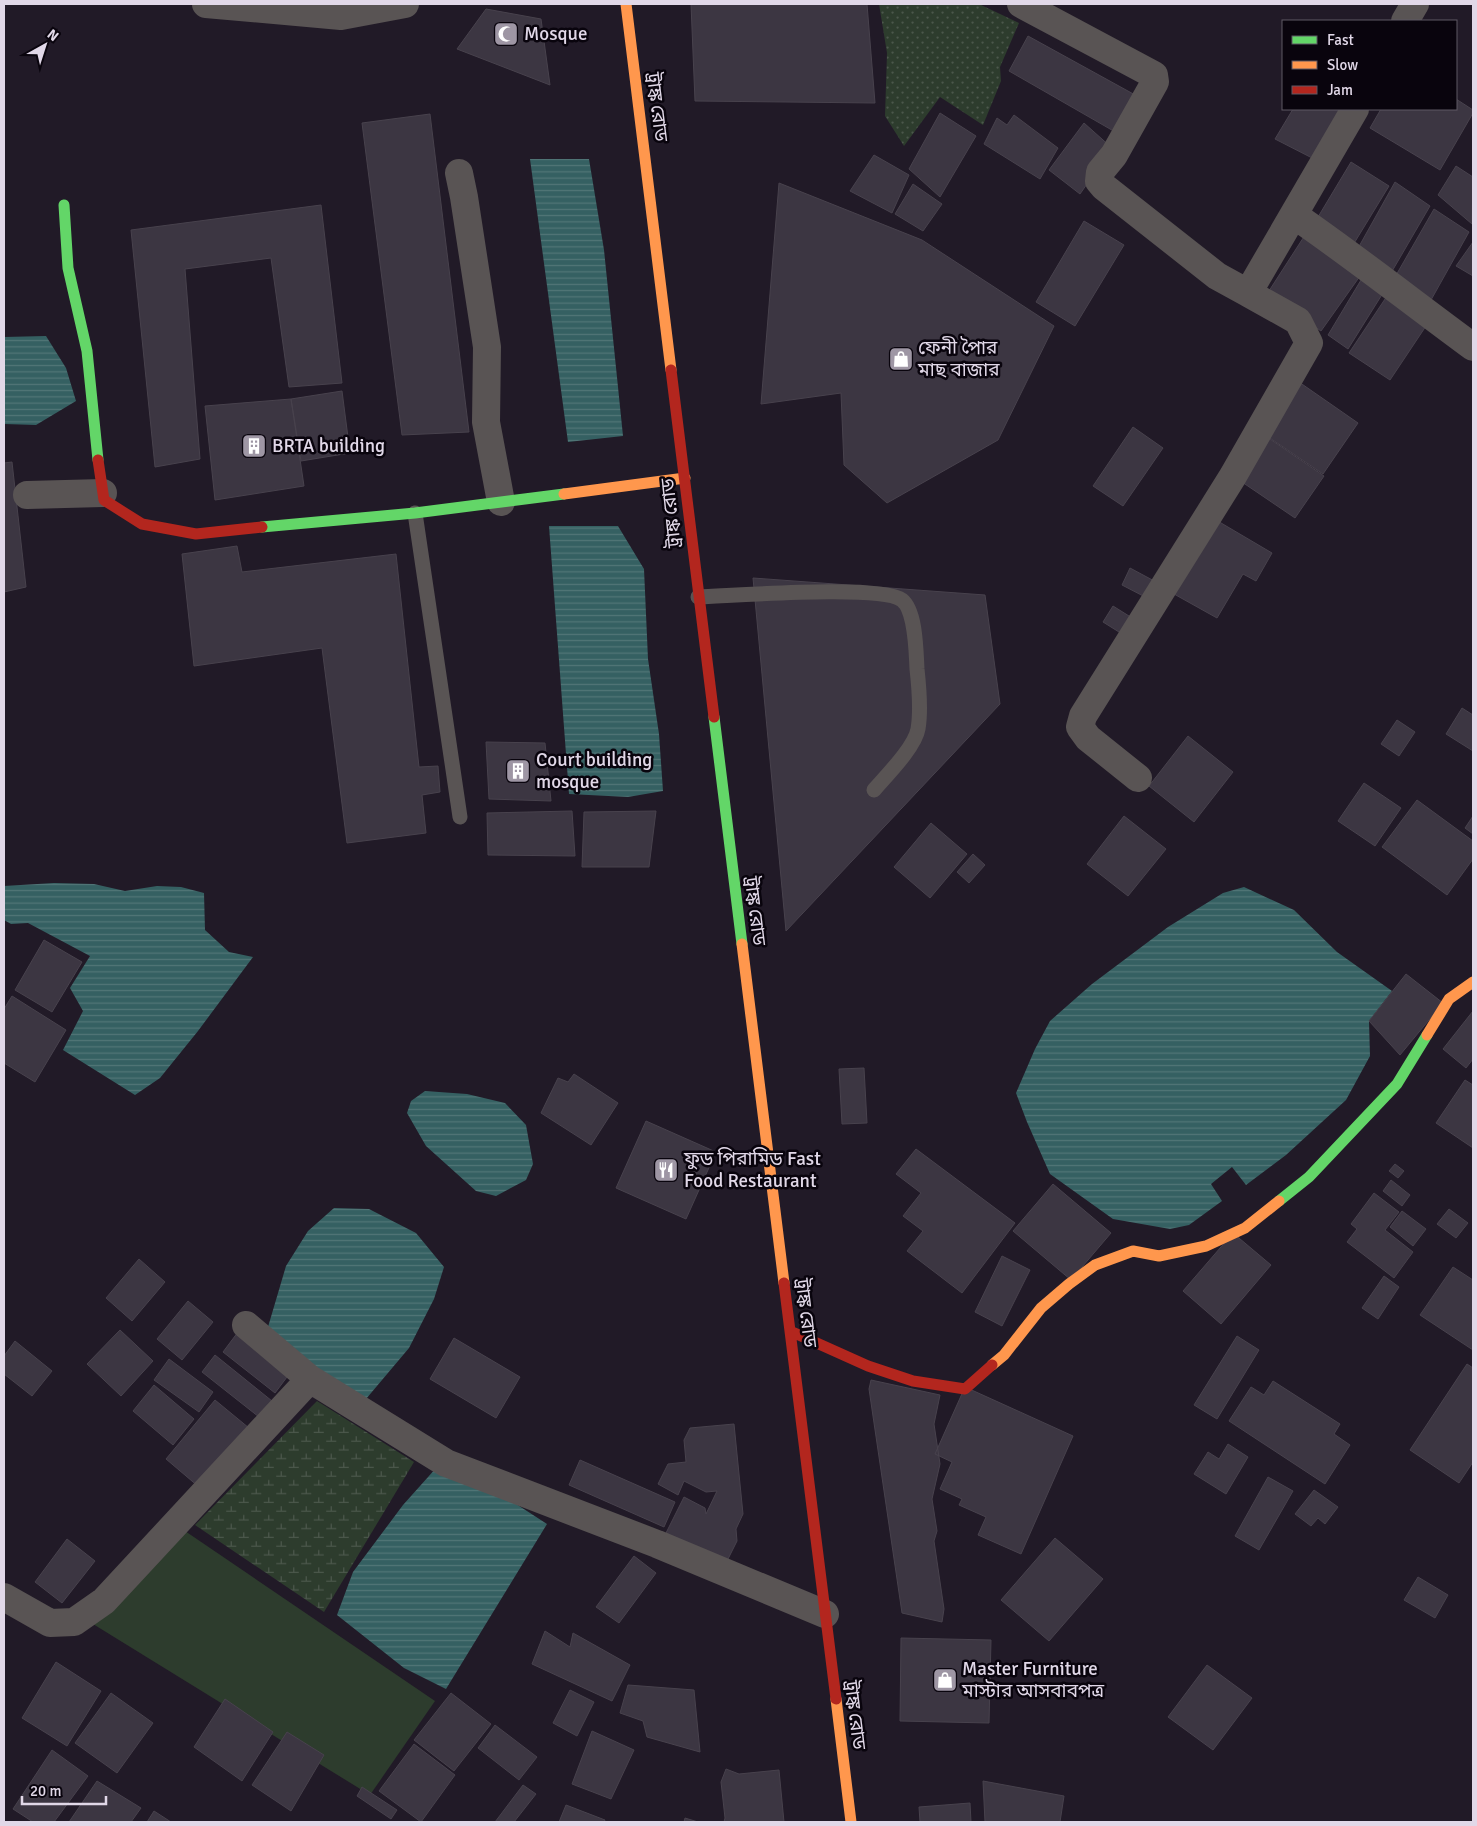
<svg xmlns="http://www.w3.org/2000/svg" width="1477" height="1826" font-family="Signika,'Noto Sans Bengali',sans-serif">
<defs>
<pattern id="wetland-marsh" width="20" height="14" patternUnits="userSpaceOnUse" patternTransform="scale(1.25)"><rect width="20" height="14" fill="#2d3c2d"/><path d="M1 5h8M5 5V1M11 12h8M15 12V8" fill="none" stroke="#4b574b"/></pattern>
<pattern id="park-dots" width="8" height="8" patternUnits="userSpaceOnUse" patternTransform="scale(1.25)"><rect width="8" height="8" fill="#2d3c2d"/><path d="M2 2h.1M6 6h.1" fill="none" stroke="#4b574b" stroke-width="1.8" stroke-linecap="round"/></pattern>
<pattern id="water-rules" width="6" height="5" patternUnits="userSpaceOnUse" patternTransform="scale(1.25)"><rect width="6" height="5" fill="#356062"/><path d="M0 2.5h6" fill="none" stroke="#527678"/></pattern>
</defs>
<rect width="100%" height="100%" fill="#211a27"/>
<path fill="#2d3c2d" d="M185,1531l250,170 -65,94 -277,-171z"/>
<path fill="url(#wetland-marsh)" d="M317,1401l97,61 -90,150 -129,-87z"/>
<path fill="url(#park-dots)" d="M879,4h100l40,19 -19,44 1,14 -18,44 -43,-28 -36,49 -19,-30 2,-63z"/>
<path fill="url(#water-rules)" d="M530,159h59l15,91 19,186 -55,6z
M46,336l20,32 10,33 -40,24 -32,-1v-87z
M549,526h69l26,43 4,90 11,75 4,57 -35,6 -59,-3z
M54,883l40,1 31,7 32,-5 24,1 23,6 1,37 24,22 24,5 -55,74 -38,47 -25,17 -72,-45 20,-39 -13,-23 20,-32 -62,-33 -17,1 -7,-4v-34z
M1244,887l50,23 43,42 55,39 -23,30 1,35 -24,44 -60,55 -40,30 -14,-18 -21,17 11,17 -33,24 -19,4 -57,-10 -63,-45 -23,-52 -11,-29 19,-44 15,-28 42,-37 76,-57 55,-34z
M425,1091l42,3 38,9 21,22 7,39 -7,16 -30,16 -20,-5 -50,-45 -19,-33 4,-12z
M334,1208l35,1 47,24 28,34 -10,32 -25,49 -43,51h-17l-81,-72 18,-61 22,-35z
M437,1467l70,31 40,26 -101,165 -42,-21 -67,-53 16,-43 50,-67z"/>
<path fill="#3c3642" stroke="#48424d" d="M691,4h176l8,99 -180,-2z
M486,9l55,10 9,66 -93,-36z
M1028,36l109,60 -20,37 -108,-62z
M1456,99l17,11v3l-33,57 -70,-42 11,-19h75z
M1293,109h43l10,5 -28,47 -43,-22z
M940,113l36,23 -36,61 -31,-28z
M430,114l39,318 -67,3 -40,-312z
M1014,115l44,33 -18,31 -56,-35 13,-26 10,7z
M1084,123l28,25 -32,46 -31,-24z
M874,155l35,20 -17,38 -42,-22z
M1351,162l38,24 -36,59 -38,-23z
M1456,166l17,11 -1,47 -34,-29z
M1395,182l35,24 -39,67 -34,-23z
M779,183l143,57 132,86 -56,114 -111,63 -43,-38 -3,-72 -80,11z
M913,184l29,20 -19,27 -28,-17z
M321,205l21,178 -53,4 -18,-129 -86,11 15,190 -45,8 -24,-237z
M1434,209l35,23 -38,68 -36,-23z
M1084,221l40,24 -49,81 -39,-24z
M1307,232l58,37 -44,62 -54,-37z
M1473,242v34l-17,-10z
M1361,280l22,13 -35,56 -20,-14z
M1389,293l41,27 -40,60 -41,-27z
M1299,382l59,41 -35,51 -59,-40z
M342,391l8,62 -49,8 -10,-62z
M291,399l13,87 -89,14 -10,-94z
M1133,427l30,21 -40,58 -30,-20z
M1267,437l57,39 -29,42 -56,-38z
M12,462l14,125 -22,5v-129z
M1216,520l56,33 -16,28 -13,-7 -26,44 -43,-24z
M237,546l5,26 154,-18 23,213 19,-1 2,26 -18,3 4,38 -79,10 -25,-195 -128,18 -12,-112z
M1130,568l28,15 -9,16 -27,-14z
M753,578l232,17 15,109 -214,227z
M1113,606l24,15 -10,16 -24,-15z
M1462,708l11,7v36l-27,-17z
M1397,720l18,12 -16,24 -18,-12z
M1188,736l45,36 -39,50 -45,-36z
M486,742l59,1 6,58 -62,-2z
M1364,783l37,25 -26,38 -37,-25z
M1417,800l56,41v18l-26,36 -65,-48z
M572,811l3,45 -87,-1 -1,-42z
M656,811l-7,56h-67l2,-55z
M1124,816l42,33 -38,47 -41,-32z
M1473,816v18l-8,-6z
M931,823l36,31 -37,44 -36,-31z
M973,854l12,11 -16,18 -12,-11z
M44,940l38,22 -30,50 -37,-22z
M1406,974l37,29 -43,52 -31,-34z
M12,996l54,34 -31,52 -31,-19v-54z
M1473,1011v48l-7,9 -23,-19z
M864,1068l3,55 -25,1 -3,-55z
M574,1074l44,29 -27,42 -50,-32 17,-35 10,4z
M1465,1080l8,5v63l-37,-25z
M646,1121l70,31 -30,67 -70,-31z
M916,1149l99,74 -53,70 -55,-42 16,-20 -20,-15 18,-23 -25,-19z
M1395,1164l9,7 -6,7 -9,-7z
M1391,1180l19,15 -8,11 -19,-15z
M1053,1184l58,49 -40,47 -58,-49z
M1374,1193l25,19 -14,18 28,22 -19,26 -47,-36 10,-13 -6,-5z
M1449,1209l19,14 -12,15 -19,-14z
M1402,1211l24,18 -13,17 -23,-19z
M1233,1233l38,32 -50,59 -38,-33z
M1002,1256l28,14 -28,56 -27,-14z
M139,1259l26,23 -33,39 -26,-23z
M1453,1267l20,13v70l-53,-35z
M1384,1276l15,11 -21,32 -16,-11z
M188,1301l25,21 -31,38 -25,-21z
M120,1330l33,31 -32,35 -34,-32z
M238,1332l52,41 -15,20 -52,-41z
M1237,1336l22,14 -42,69 -23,-14z
M454,1338l66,39 -24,41 -66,-39z
M15,1341l37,30 -20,25 -28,-22v-18z
M215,1355l57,46 -13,16 -57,-45z
M169,1359l44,33 -14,20 -45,-32z
M1467,1364l6,4v94l-14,21 -49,-33z
M871,1380l69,15 -6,29 6,40 -8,35 5,32 -3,10 10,68 -2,13 -40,-9 -33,-224z
M1273,1381l67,43 -6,10 16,11 -25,39 -96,-63 22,-34 13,8z
M154,1385l40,34 -21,26 -40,-34z
M965,1387l108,49 -52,118 -43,-19 8,-18 -27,-12 3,-6 -22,-10 12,-27 -17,-8z
M215,1400l34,28 -50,59 -33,-28z
M734,1424l9,90 -7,15 1,12 -11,22 -60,-30 18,-36 21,11 1,6 11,-23 -11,1 -22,-11 -6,14 -20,-11 10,-20 18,-2 -2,-22 6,-12z
M1228,1444l20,13 -22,37 -32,-20 14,-22 11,7z
M580,1460l95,42 -11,25 -95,-42z
M1268,1477l25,14 -34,59 -24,-14z
M1314,1490l24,17 -13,17 -7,-6 -7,8 -16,-12z
M1055,1538l48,41 -54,62 -48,-41z
M67,1539l28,22 -33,42 -27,-21z
M634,1556l22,17 -37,50 -23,-16z
M1418,1577l30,18 -13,23 -31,-18z
M545,1631l25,16 3,-14 57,32 -18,36 -80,-37z
M901,1638l90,2 -2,83 -89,-2z
M56,1662l45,29 -34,55 -45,-28z
M1207,1665l45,33 -39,52 -45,-33z
M628,1685l66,5 6,62 -53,-15 -4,-16 -23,-8z
M570,1690l24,12 -17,34 -24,-13z
M111,1693l42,30 -36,50 -42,-30z
M451,1693l40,31 -37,47 -40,-31z
M225,1699l48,33 -31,49 -48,-34z
M495,1725l42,32 -18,23 -41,-32z
M592,1731l42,19 -23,49 -39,-15z
M287,1732l37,23 -33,56 -39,-26z
M414,1744l41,31 -34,47 -42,-31z
M52,1750l36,26 -34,46h-21l-20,-13z
M726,1769l13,5 40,-4 5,52h-60l1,-4 -4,-36z
M97,1781l44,27 -10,14h-62z
M983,1781l81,15 -4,26h-75z
M523,1785l13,9 -22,28h-19z
M362,1787l35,23 -6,9 -34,-23z
M970,1803l1,19h-51l-1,-15z
M566,1805l39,15 -1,2h-45z
M154,1811l17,11h-24z
M685,1818l13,4h-14z"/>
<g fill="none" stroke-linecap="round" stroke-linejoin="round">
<path stroke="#595454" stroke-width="15" d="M415,513l45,304
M698,597c34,-1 183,-13 204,3 14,11 14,52 15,69 2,18 4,43 1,60 -3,18 -32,47 -44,61"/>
<path stroke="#595454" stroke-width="28" d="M206,4l135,12 64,-12
M1021,4l133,71 1,7 -41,73 -14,17 -1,9 5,6 113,89 31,17 107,-184
M1405,21l10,-17
M459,173l5,24 23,150 -1,75 15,80
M1294,215c61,42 119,88 179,132
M27,495l76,-2
M1138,778l-50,-40 -8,-11 3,-11 150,-240 76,-133 -11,-22 -50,-28
M246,1325l64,54 136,84 211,81 168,70
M4,1597l46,26 24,-1 30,-21 206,-222"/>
<path stroke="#63d668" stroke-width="11" d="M64,205l4,63 19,83 11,109
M262,527l153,-14 149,-19
M714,717l28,227
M1279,1201l30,-24 88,-93 30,-49"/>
<path stroke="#ff974d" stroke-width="11" d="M626,4l45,366
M564,494l121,-16
M742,944l42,339
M1427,1035l22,-36 24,-17
M992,1365l12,-10 37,-47 28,-24 26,-19 38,-14 26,5 47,-10 39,-18 34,-27
M836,1699l15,123"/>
<path stroke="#b3261e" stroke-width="11" d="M671,370l43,347
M98,460l6,40 38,24 54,10 66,-7
M784,1283l52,416
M790,1331l78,35 45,15 52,8 27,-24"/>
</g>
<defs>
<symbol id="mosque-square" viewBox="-11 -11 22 22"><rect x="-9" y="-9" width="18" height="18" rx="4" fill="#9e96a4" stroke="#09040d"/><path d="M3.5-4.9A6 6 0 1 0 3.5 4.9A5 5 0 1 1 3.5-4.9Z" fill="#fff"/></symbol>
<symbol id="shop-square" viewBox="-11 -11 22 22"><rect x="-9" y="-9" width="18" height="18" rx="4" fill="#9e96a4" stroke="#09040d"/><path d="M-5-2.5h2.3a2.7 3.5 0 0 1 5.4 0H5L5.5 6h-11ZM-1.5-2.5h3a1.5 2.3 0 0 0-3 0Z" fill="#fff"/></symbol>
<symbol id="building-square" viewBox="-11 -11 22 22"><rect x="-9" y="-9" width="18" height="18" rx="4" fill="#9e96a4" stroke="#09040d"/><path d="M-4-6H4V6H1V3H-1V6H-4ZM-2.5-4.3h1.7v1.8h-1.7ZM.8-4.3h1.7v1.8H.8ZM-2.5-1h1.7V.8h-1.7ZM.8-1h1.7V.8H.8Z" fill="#fff"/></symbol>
<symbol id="restaurant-square" viewBox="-11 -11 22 22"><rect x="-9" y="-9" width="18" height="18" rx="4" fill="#9e96a4" stroke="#09040d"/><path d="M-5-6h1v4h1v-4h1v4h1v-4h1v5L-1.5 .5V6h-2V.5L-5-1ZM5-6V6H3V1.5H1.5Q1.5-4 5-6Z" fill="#fff"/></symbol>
</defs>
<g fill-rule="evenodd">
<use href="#mosque-square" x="492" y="20" width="28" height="28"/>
<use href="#shop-square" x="887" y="345" width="28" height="28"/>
<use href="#building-square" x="240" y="432" width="28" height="28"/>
<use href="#building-square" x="504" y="757" width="28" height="28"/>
<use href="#restaurant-square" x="652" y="1156" width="28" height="28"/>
<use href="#shop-square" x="931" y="1666" width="28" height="28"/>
</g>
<g text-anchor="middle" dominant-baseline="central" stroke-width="5" stroke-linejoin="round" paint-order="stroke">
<g font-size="19" fill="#e1d8e8" stroke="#09040d" text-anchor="start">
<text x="524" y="34">Mosque</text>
<text x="918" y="348">ফেনী পৈার<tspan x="918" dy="22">মাছ বাজার</tspan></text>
<text x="272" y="446">BRTA building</text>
<text x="536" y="760">Court building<tspan x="536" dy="22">mosque</tspan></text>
<text x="684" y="1159">ফুড পিরামিড Fast<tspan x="684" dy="22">Food Restaurant</tspan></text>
<text x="962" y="1669">Master Furniture<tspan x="962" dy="22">মাস্টার আসবাবপত্র</tspan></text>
</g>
<g font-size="19" fill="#e1d8e8" stroke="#09040d">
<text transform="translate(657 107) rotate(83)">ট্রাঙ্ক রোড</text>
<text transform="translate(671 513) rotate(-96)">ট্রাঙ্ক রোড</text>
<text transform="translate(755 911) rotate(83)">ট্রাঙ্ক রোড</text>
<text transform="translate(806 1313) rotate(83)">ট্রাঙ্ক রোড</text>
<text transform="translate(855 1715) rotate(83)">ট্রাঙ্ক রোড</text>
</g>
</g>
<rect width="1477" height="1826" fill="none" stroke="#e1d8e8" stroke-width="10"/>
<rect x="1282" y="20" width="175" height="90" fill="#09040d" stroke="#5f5965"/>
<rect x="1292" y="36" width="25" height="8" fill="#63d668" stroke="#5f5965"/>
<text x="1327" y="45" font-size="15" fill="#e1d8e8">Fast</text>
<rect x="1292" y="61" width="25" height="8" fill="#ff974d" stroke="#5f5965"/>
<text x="1327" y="70" font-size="15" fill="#e1d8e8">Slow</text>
<rect x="1292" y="86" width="25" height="8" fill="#b3261e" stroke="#5f5965"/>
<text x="1327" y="95" font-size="15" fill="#e1d8e8">Jam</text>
<g transform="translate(45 45) rotate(39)" stroke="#09040d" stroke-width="4" paint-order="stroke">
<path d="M0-4L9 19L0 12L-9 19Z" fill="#e1d8e8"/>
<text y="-8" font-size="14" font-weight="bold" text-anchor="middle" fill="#e1d8e8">N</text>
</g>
<path d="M22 1796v8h84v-8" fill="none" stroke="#e1d8e8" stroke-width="2.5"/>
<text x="30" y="1796" font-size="15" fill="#e1d8e8" stroke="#09040d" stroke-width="4" paint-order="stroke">20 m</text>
</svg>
